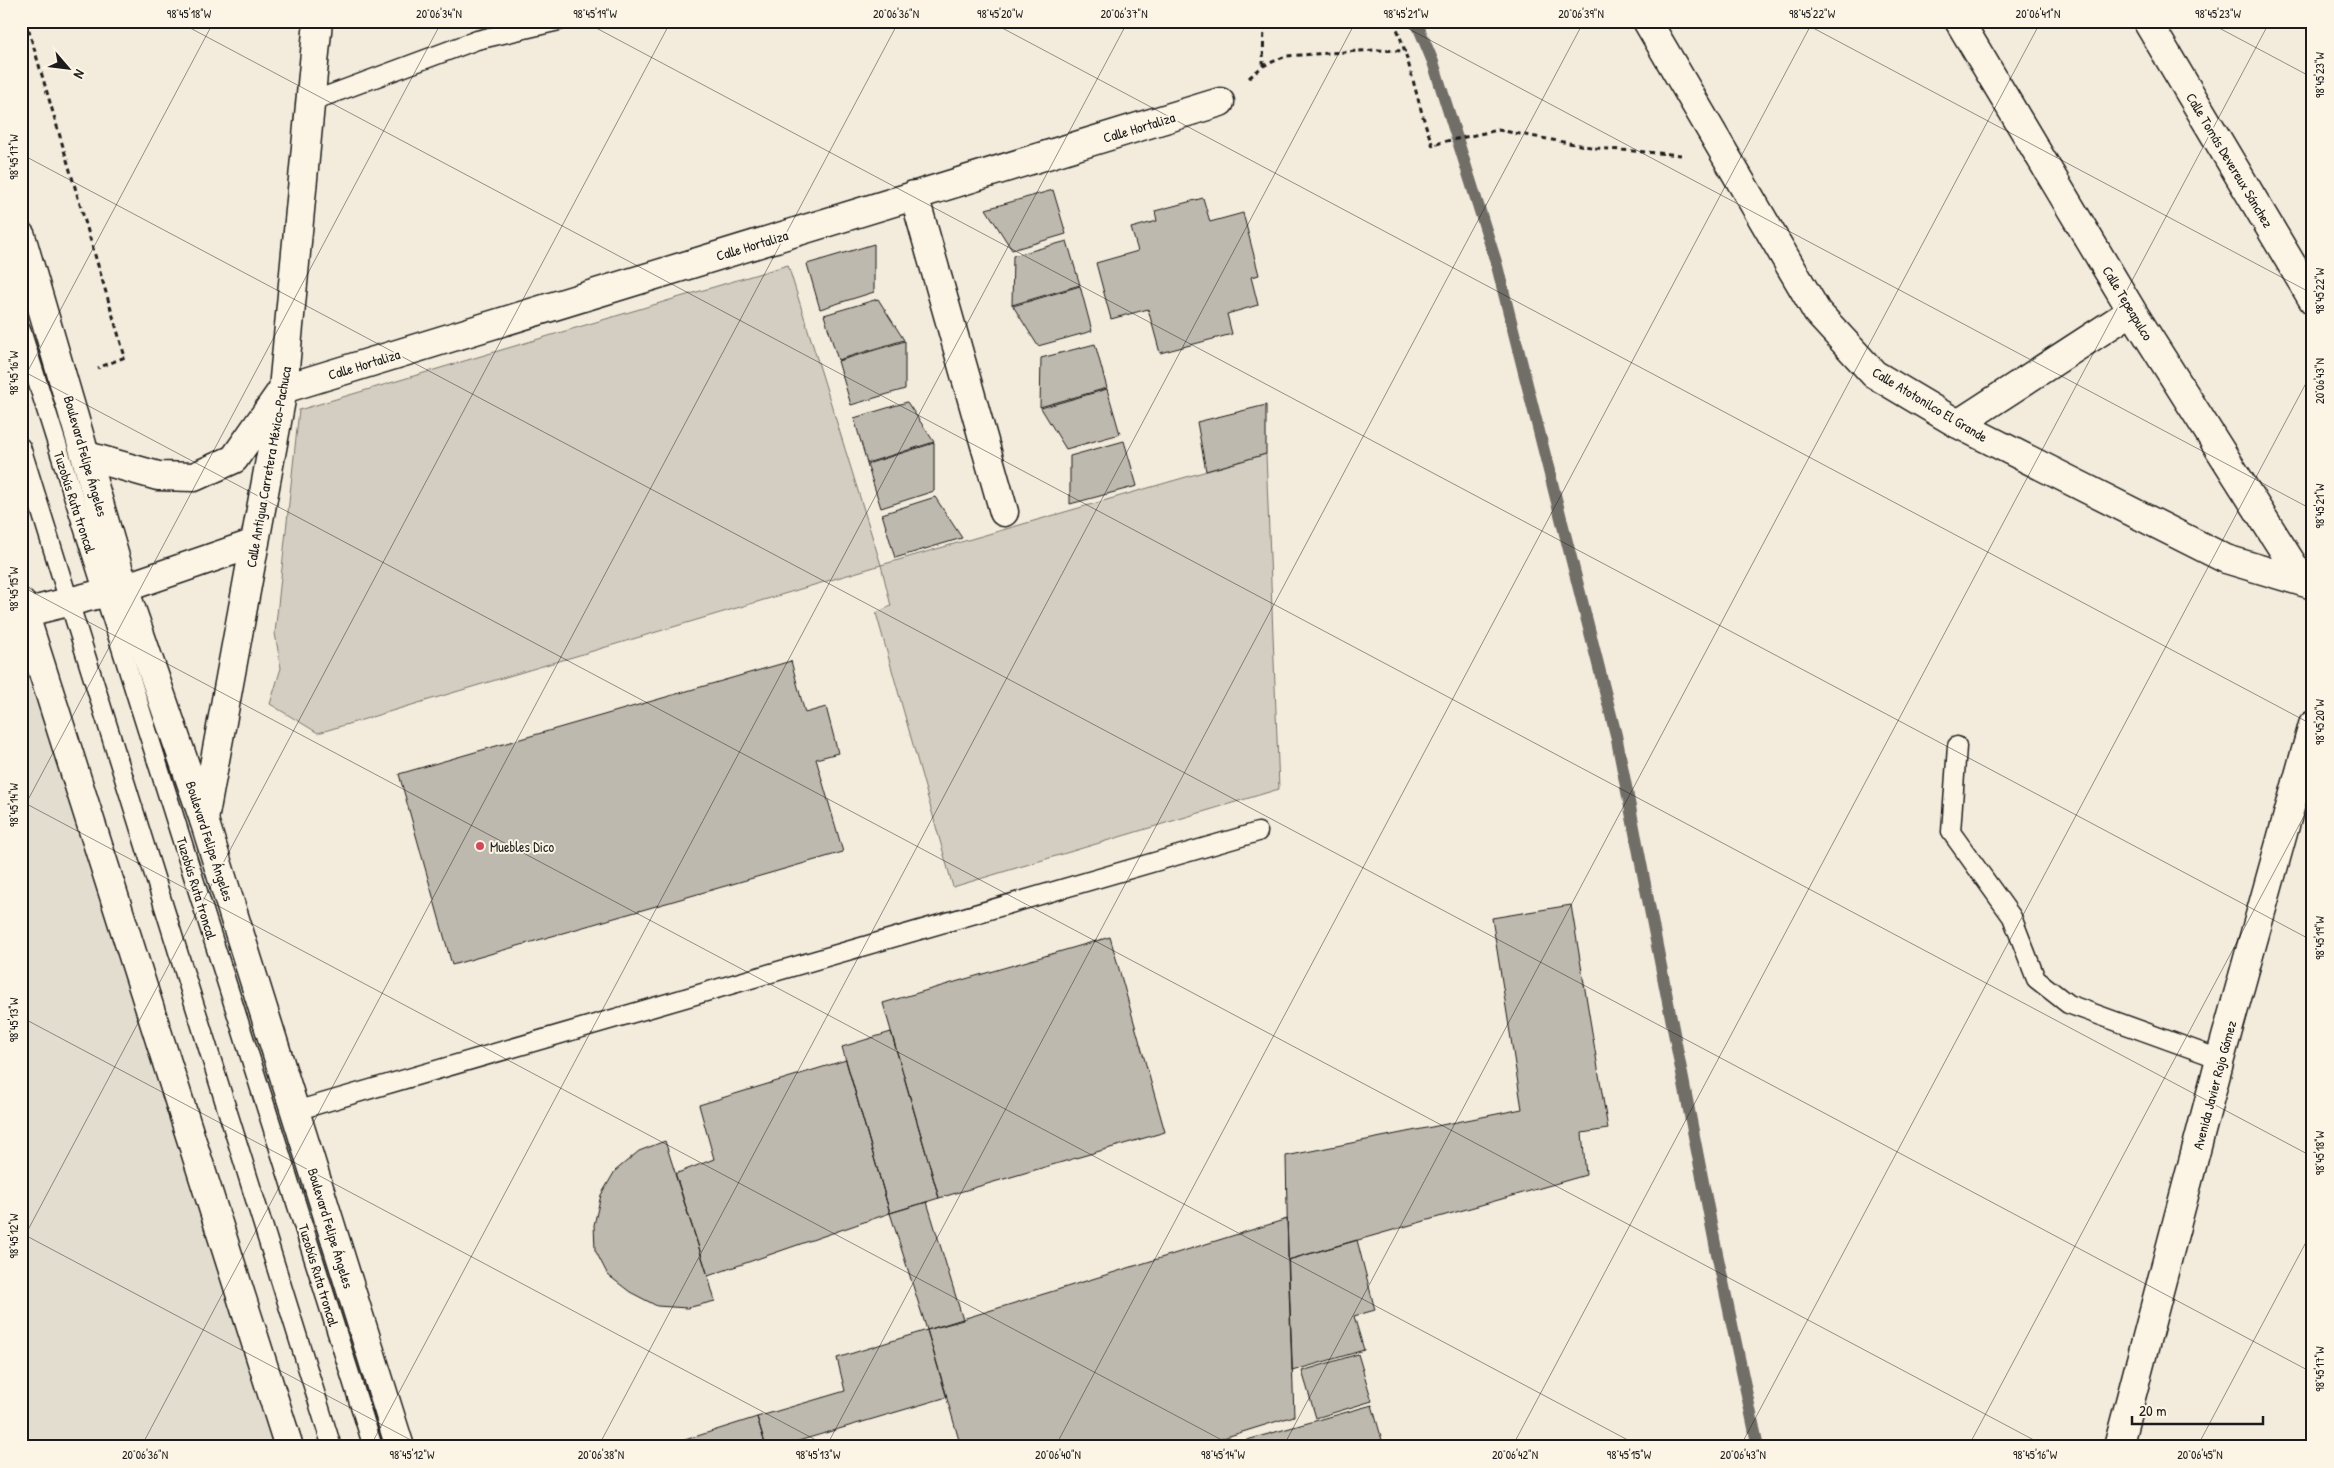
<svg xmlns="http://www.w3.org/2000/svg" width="2334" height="1468" font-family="'Patrick Hand',sans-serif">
<rect width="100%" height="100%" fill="#f3ecdd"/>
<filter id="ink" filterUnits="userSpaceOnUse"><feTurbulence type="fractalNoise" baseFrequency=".02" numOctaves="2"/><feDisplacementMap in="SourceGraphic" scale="10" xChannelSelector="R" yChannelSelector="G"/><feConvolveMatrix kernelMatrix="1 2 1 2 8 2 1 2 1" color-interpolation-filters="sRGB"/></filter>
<g filter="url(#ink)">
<path fill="#e3ddcf" d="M21,664l41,105 214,678h-255z"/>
<path fill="#d3cec1" stroke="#78756e" d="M788,265l93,300 385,-111 13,335 -326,98 -77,-274 15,-7 -10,-41 -563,168 -48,-29 11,-36 -6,-35 24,-223z"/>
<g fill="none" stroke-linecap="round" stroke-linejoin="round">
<path stroke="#716e68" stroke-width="12" d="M1416,21l17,41 63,200 120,473 100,514 42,198"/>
</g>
<path fill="#beb9ae" stroke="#1c1c1c" d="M1053,190l13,44 -54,16 -26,-41z
M1203,198l7,24 33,-9 16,62 -8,2 7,28 -31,9 5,20 -72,19 -12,-44 -37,10 -15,-56 42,-12 -7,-23 26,-7 -2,-10z
M1067,241l13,44 -68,20 1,-49z
M874,244v48l-54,17 -13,-45z
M1080,286l12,45 -54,15 -25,-40z
M878,299l26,41 -66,20 -14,-45z
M905,341v48l-54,16 -13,-44z
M1095,344l12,44 -67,19 1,-49z
M1107,389l13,45 -54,15 -25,-41z
M907,402l27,40 -67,21 -13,-45z
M1266,405v49l-60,17 -9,-49z
M1124,441l13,45 -67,18v-48z
M934,443v48l-53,17 -14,-44z
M935,497l27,41 -67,20 -13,-44z
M791,661l14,52 21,-6 12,46 -22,6 27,93 -391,113 -53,-191z
M1571,905l37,224 -26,4 4,42 -298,85 -2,-104 236,-47 -30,-191z
M1110,937l55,195 -226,66 -56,-195z
M891,1032l48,166 -49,15 -48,-166z
M846,1060l44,153 -182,63 -33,-102 39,-15 -15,-54z
M665,1141l43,135 7,25 -28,7 -30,-2 -27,-14 -22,-17 -13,-25 -1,-25 7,-30 14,-24 24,-20z
M927,1202l36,118 -36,10 -37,-117z
M1287,1219l7,197 -100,31h-233l-34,-117z
M1357,1240l18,70 -21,6 10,34 -72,21 -4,-111z
M927,1330l20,67 -169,50h-12l-9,-30 88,-26 -8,-33z
M1358,1354l14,47 -56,17 -14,-47z
M1372,1405l12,42h-162z
M757,1417l9,30h-103z"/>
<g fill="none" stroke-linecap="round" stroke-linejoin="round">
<defs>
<path id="service" d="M310,102l167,-62 82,-19
M21,330l352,1117
M21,447l311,1000
M1957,746l-6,86 61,85 24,62 32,25 152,55
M295,1111l963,-279"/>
<path id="minor" d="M1647,21l170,291 57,62 84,50 268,135 87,26
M1959,21l173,290 171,270
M2147,21l166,279
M914,195l90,317
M1958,424l174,-113
M87,456l71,20 36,1 40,-18 49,-70 937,-287
M24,613l100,-25 131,-45
M204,820l79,-431 35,-368"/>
<path id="tertiary" d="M2118,1447l102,-388 93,-334"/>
<path id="primary" d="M21,236l103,352 80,232 196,627
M21,603l268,844"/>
</defs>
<use href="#service" stroke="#1c1c1c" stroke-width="21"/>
<use href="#minor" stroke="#1c1c1c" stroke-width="31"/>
<use href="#tertiary" stroke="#1c1c1c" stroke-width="31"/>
<use href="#primary" stroke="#1c1c1c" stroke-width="31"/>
<path stroke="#1c1c1c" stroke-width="3" stroke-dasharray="5 4" stroke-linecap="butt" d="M26,21l99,336 -27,11
M1394,21c17,41 23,84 39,125l9,-4 56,-12 98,18 86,7
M1263,66l1,-45
M1249,78l14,-12 23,-10 88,-6 32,1"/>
<use href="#service" stroke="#fcf5e5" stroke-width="18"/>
<use href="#minor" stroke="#fcf5e5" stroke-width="28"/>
<use href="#tertiary" stroke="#fcf5e5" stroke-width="28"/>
<use href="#primary" stroke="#fcf5e5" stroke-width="28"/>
</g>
</g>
<path fill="none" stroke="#1c1c1c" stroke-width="1" stroke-opacity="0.45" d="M177,21l2136,1136M583,21l1730,920M989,21l1324,704M1394,21l919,489M1800,21l513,273M2206,21l107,57M21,154l2292,1219M21,370l2026,1077M21,384l193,-363M21,586l1620,861M21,801l1214,646M21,813l421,-792M21,1017l808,430M21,1233l403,214M21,1243l650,-1222M141,1447l758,-1426M370,1447l758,-1426M598,1447l758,-1426M826,1447l758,-1426M1055,1447l758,-1426M1283,1447l758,-1426M1512,1447l758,-1426M1740,1447l573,-1077M1968,1447l345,-648M2197,1447l116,-218"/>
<circle fill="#d1495b" stroke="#fcf5e5" stroke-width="2" cx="480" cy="846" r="5"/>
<g text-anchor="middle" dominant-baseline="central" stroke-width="4" stroke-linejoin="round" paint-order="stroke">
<g font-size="14" fill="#1c1c1c" stroke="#fcf5e5">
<text transform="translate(1139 127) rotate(-17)">Calle Hortaliza</text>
<text transform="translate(2230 160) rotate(59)">Calle Tomás Devereux Sánchez</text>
<text transform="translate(752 245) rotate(-17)">Calle Hortaliza</text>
<text transform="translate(2128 303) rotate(59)">Calle Tepeapulco</text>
<text transform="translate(364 364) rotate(-17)">Calle Hortaliza</text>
<text transform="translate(1930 404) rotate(31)">Calle Atotonilco El Grande</text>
<text transform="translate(86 456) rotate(74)">Boulevard Felipe Ángeles</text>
<text transform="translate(268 467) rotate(-80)">Calle Antigua Carretera México-Pachuca</text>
<text transform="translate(75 502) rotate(72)">Tuzobús Ruta troncal</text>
<text transform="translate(210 841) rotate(72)">Boulevard Felipe Ángeles</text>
<text transform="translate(197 888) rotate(73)">Tuzobús Ruta troncal</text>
<text transform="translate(2214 1085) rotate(-75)">Avenida Javier Rojo Gómez</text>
<text transform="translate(331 1228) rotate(73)">Boulevard Felipe Ángeles</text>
<text transform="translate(319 1275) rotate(73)">Tuzobús Ruta troncal</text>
</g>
<g font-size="14" fill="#1c1c1c" stroke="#fcf5e5" text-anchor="start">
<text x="490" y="846">Muebles Dico</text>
</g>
</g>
<rect width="2334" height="1468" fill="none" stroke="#fcf5e5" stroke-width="55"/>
<g transform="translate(68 68) rotate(118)" stroke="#fcf5e5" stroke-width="4" paint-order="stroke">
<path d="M0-4L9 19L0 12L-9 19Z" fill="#1c1c1c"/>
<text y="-8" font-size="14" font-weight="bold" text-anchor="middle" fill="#1c1c1c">N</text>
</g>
<path d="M2132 1416v8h131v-8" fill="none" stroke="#1c1c1c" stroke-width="2.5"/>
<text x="2139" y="1416" font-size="15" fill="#1c1c1c" stroke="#fcf5e5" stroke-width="4" paint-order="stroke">20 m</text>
<rect x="28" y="28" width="2278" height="1412" fill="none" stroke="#1c1c1c" stroke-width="2"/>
<g font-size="12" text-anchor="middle" fill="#1c1c1c">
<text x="189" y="18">98°45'18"W</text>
<text x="439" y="18">20°06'34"N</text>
<text x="595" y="18">98°45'19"W</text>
<text x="896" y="18">20°06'36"N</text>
<text x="1000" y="18">98°45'20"W</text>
<text x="1124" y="18">20°06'37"N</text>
<text x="1406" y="18">98°45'21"W</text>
<text x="1581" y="18">20°06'39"N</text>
<text x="1812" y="18">98°45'22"W</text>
<text x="2038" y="18">20°06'41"N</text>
<text x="2218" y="18">98°45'23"W</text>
<text transform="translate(2320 75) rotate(-90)" y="4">98°45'23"W</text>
<text transform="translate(14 157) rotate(-90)" y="4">98°45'17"W</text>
<text transform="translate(2320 291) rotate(-90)" y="4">98°45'22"W</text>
<text transform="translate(14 373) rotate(-90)" y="4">98°45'16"W</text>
<text transform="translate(2320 381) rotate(-90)" y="4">20°06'43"N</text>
<text transform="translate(2320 506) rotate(-90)" y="4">98°45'21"W</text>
<text transform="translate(14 589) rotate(-90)" y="4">98°45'15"W</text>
<text transform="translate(2320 722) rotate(-90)" y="4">98°45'20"W</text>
<text transform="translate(14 805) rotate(-90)" y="4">98°45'14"W</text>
<text transform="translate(2320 938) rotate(-90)" y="4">98°45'19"W</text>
<text transform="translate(14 1020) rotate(-90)" y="4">98°45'13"W</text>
<text transform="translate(2320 1153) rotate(-90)" y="4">98°45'18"W</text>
<text transform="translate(14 1236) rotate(-90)" y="4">98°45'12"W</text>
<text transform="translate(2320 1369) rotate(-90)" y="4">98°45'17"W</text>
<text x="145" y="1459">20°06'36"N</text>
<text x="412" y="1459">98°45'12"W</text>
<text x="601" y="1459">20°06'38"N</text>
<text x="818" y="1459">98°45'13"W</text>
<text x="1058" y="1459">20°06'40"N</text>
<text x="1223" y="1459">98°45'14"W</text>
<text x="1515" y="1459">20°06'42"N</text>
<text x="1629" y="1459">98°45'15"W</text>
<text x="1743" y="1459">20°06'43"N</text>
<text x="2035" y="1459">98°45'16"W</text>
<text x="2200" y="1459">20°06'45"N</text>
</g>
</svg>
